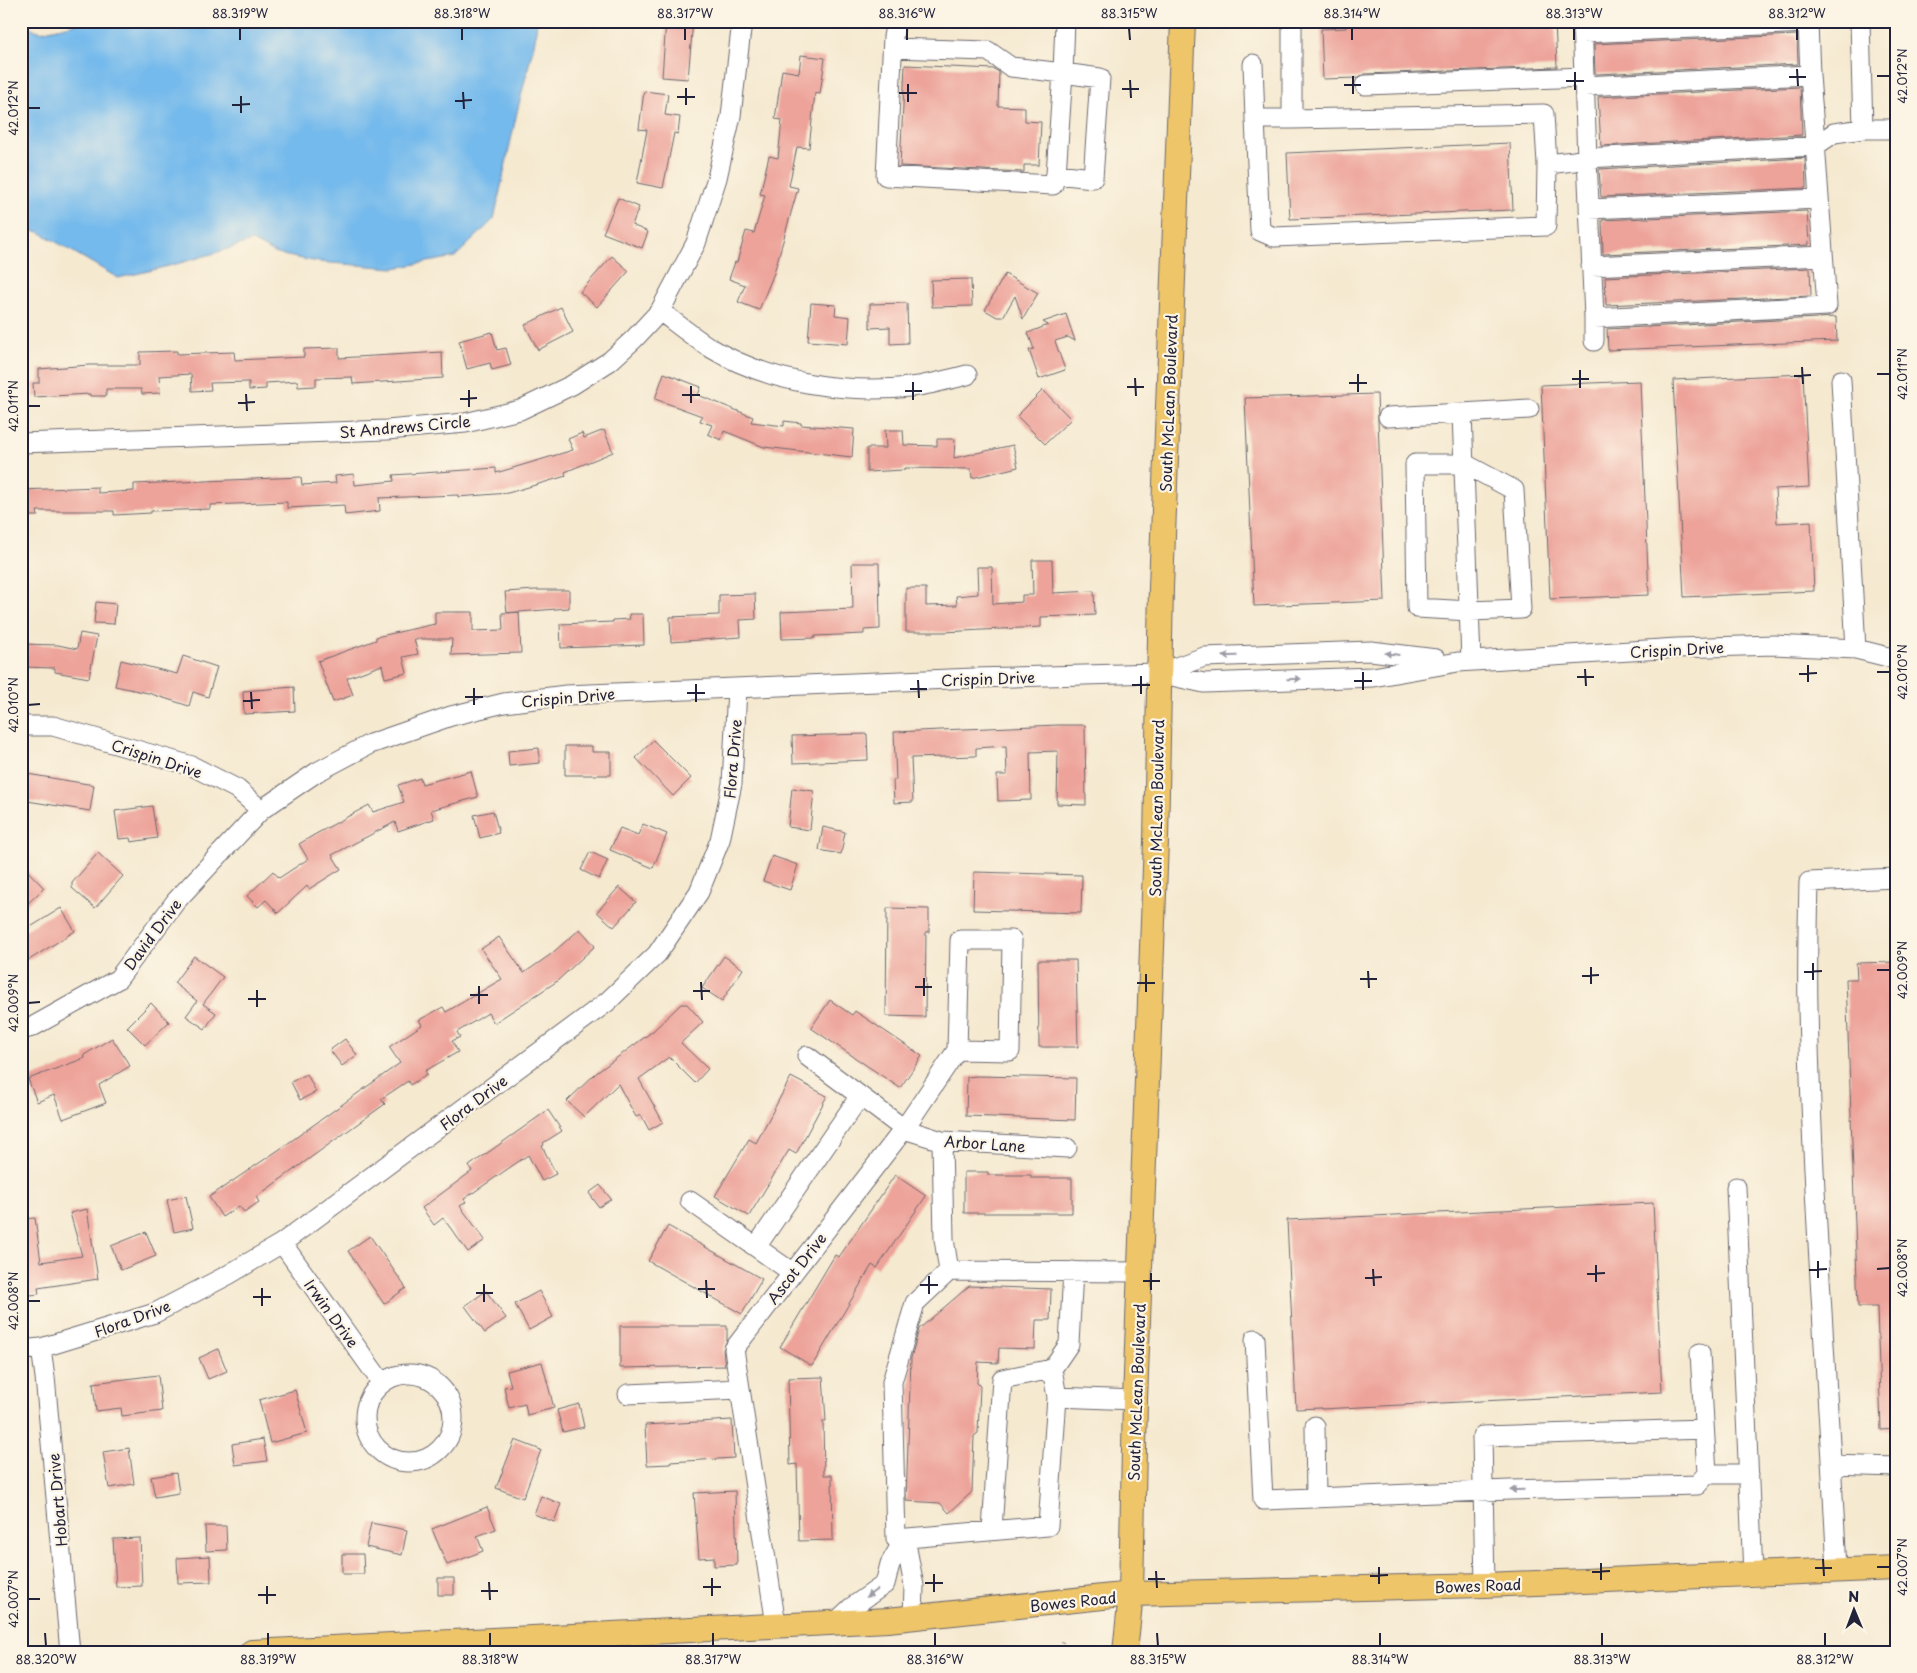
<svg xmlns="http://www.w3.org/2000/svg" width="1917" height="1673" font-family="'Playpen Sans',sans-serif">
<rect width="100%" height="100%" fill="#fcf5e5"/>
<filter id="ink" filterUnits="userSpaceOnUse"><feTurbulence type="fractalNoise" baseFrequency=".02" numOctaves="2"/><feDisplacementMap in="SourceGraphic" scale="10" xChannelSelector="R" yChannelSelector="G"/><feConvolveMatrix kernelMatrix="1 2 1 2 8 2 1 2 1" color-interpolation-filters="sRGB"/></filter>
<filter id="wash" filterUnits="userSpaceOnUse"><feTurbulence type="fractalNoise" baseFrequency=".0096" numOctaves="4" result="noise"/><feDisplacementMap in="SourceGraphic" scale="20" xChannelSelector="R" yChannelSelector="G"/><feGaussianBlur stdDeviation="1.12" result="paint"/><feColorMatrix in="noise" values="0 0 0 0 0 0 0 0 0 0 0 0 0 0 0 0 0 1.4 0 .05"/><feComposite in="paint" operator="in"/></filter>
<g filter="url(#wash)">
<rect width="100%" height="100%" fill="#f5e9d0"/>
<path fill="#75baec" stroke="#4c6e94" d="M88,21h449l-2,19 -18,72 -23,107 -39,38 -61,11 -75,-6 -42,-8 -25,-13c-44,15 -88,27 -134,37l-79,-46 -18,-4v-205l19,9z"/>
<g id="blocks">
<path fill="#eda39a" d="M666,21h27l-5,58 -26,-2z
M1346,21h209l2,46 -192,7 -8,4 -34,1 -2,-50 25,-1z
M1797,35l1,29 -201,10 -2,-1 -1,-29z
M801,55l24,3 -5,36 -5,-1 -6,55 -12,-1 -8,39 9,2 -24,85 -15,37 -21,-8 7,-17 -16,-6 6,-17h2l9,-31 8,2 11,-38 -5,-1 9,-38 9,2 4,-38 -7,-1 7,-49 17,3z
M905,65l89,4 5,3 -1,34 27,1v14l16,1 -2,43h-15v7l-124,-6z
M1800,87l2,48 -201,11 -3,-49z
M644,91l24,3 -3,21 15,2 -2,17 -4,-1 -11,55 -26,-5 10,-53 -8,-1z
M1510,143l3,67 -223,9 -3,-66z
M1805,158l1,30 -205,9 -2,-28z
M618,198l21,9 -7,18 16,7 -6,16 -39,-15z
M1807,211l2,34 -206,9 -1,-34z
M612,256l17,15 -32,36 -17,-15z
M1810,268l1,28 -205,9 -1,-28z
M1005,274l33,19 -15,26 -8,-23 -12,21h-6l-12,-7z
M971,279l1,27 -40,1 -1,-27z
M811,303l25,2 -1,10 15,2 -2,27 -40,-3z
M907,303l1,40 -18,1v-17l-20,1v-24z
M561,307l12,25 -35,18 -13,-25z
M1066,314l9,27 -7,-4 -13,4 10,29 -26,9 -10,-29 5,-1 -6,-16 20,-8 -5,-3z
M1836,317l1,24 -229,9 -1,-21z
M492,332l5,18 9,-2 5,17 -19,5 -2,-7 -23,6 -8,-28z
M339,348v10l103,-6 1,26 -90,6 -1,-7 -36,1v8l-18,1v-6l-32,2v6l-17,1v-8l-39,1 1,7 -19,1 -1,-17 -32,2 1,17 -18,1 -1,-5h-35v7h-16v-2l-56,3 -1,-14h6v-14l50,-4h51v-13l37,-1v3l57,-2 1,8 69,-3v-8z
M664,373l37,14 -3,8 55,22 -2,5 33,4v-5l17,2v2l53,4 -2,28 -88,-10 -40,-16 -3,9 -13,-6 4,-9 -12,-4 2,-5 -47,-17z
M1803,374l6,113 -34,2 2,34 34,-2 3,70 -130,6 -11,-217z
M1640,381l9,214 -99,4 -9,-214z
M1043,390l28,29 -26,25 -28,-28z
M1377,394l8,207 -131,5 -9,-208z
M604,430l9,22 -48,20 1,4 -58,17 -50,4v-2l-79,3 1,13 -35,4 -1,-10 -57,3v-6l-77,3v4l-59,2v2l-37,2v-4h-77l1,5h-17v-26l77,-3v6l36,-2v-7l167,-7 1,8 34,-2 -1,-7 19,-2 1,11 39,-4 -1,-6 103,-7v5l77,-23 -5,-11 14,-6 2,5z
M885,430h18l1,15 33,1v-7h18l-1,19 59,-13 5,22 -46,11 -1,-9 -67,-1v2l-37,2v-24h19z
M1032,560h20l1,33 41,-2 1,24 -54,2v10l-97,5h-38v-44h20v18l31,-1 -1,-9 22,-2 -1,-27h15l1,37 29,-2v-7h11z
M852,563h27l1,66 -16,1v4l-49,2v2l-33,1 -1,-27 72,-3z
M536,590h33v18l-62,5 -2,-21z
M755,594l1,25 -16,1 1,17 -70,5 -1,-25 49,-2v-20z
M96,602l20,2 -2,20 -20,-1z
M435,612h38v19l30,-1 -1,-17 17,-1 2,41 -70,2 1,-16h-38l4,15 -15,3 4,16 -22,5 -3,-13 -35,13 6,17 -20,7 -15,-41 58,-21v-3l59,-13z
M629,614h14l1,31 -83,3 -1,-24 53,-2v-2l17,-1z
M80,633l17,3 -8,42 -34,-6v-4l-34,-1v-23l37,1 19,4z
M183,656l34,11 -9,30 -15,-5 -4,14 -41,-13 -33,-7 6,-26 56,14z
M294,687l1,24 -51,3 -1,-23z
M1058,725h27l1,80 -29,-1 1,-53 -28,1 1,48 -33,1 -1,-26h10l-1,-29 -30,2v8l-65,2 2,44 -19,1 -1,-23h3l-2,-48z
M867,734l1,26 -75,3 -1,-27z
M653,740l38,38 -18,18 -37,-38z
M565,746h27v6h19v23h-46z
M539,748l1,15 -31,3 -1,-15z
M471,771l7,26 -47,13 3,9 -36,12 -3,-9 -63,33 9,14 -32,20 -2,-3 -29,27 -12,-13 -8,7 -11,-11 26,-25 6,7 29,-19 -9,-15 15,-9 55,-30 4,7 31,-10 -6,-17 22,-7 2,6z
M21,773l73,12 -4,26 -69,-11z
M792,788l22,3 -4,39 -22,-3z
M152,806l5,32 -26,4 -1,-4 -11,1 -4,-28z
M493,811l6,22 -19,5 -6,-23z
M643,824l24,10 -14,34 -43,-18 10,-22 18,7z
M823,827l22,5 -4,22 -22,-4z
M590,852l18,8 -9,19 -18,-9z
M98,853l25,23 -28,32 -23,-20v-5z
M772,856l26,9 -8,25 -27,-9z
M21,864l23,24 -23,22z
M974,872l108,3 -1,38 -108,-3z
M619,887l17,15 -22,25 -17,-15z
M61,908l14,23 -46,29 -8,-11v-16z
M887,908l42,1v23h-3l-1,85 -39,-1z
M580,929l15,17 -39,36 -62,41 -6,-10 -31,19 3,5 -8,4 6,11 -33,19 2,3 -17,11 -2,-4 -27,18 4,5 -129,93 3,5 -15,10 -5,-6 -17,11 -13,-20 71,-48 120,-86 -11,-16 33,-22 -3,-5 24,-13 3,5 56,-33 -21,-30 18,-12 25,36 26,-18z
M194,956l29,21 -20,27 13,9 -11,16 -19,-13 11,-15 -23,-18z
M724,956l19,13 -21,32 -20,-13z
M1038,960h38l2,87h-39z
M1894,962l2,467 -15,1 -4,-123h-19l-12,-328h11l-1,-16z
M830,1000l22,15 3,-4 67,45 -22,32 -89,-60z
M151,1003l18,19 -24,23 -18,-18z
M681,1004h6l16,18 -22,21 27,26 -13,14 -26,-26 -30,22 24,43 -14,8 -8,-15 -5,2 -18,-33 -34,33 -17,-16 28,-27 58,-43z
M112,1038l18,28 -31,19 7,18 -43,16 -9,-24 -17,7 -9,-23 57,-21 -1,-3z
M345,1039l12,16 -15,11 -12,-16z
M307,1074l9,18 -16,8 -9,-18z
M977,1076l99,2 -1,42 -109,-4 1,-39z
M791,1077l36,19 -31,58 -7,-4 -40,66 -34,-20 34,-57 7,4z
M548,1110l14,21 -19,12 1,2 -2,1 14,28 -14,7 -14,-26 -64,44 2,3 -6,4 25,34 -17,12 -25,-34 -9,7 -12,-17 50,-37 -3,-5z
M964,1172h24v3h43v3h41v35h-108z
M895,1175l31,21 -49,72 -5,-3 -60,101 -32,-19 55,-92 4,2z
M600,1185l11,14 -12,8 -10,-14z
M186,1196l7,32 -19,4 -7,-32z
M1653,1203l9,189 -341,17v-1l-25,1 -9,-189z
M87,1209l11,70 -60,9 1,6 -18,2v-77l14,-1 6,44 41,-6 -12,-43z
M668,1226l94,53 -20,35 -94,-53z
M146,1232l10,24 -35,14 -10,-24z
M370,1236l36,52 -22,16 -36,-53z
M969,1286l82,3 -1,31h-14l-1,29 -36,-1 -1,15 -20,-1 -1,21 3,3 -2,47 -4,3 -2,56 -23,21 -9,-10 -34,-2 5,-143 8,-29z
M486,1291l20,27 -21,15 -20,-27z
M539,1291l14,26 -24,13 -14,-26z
M620,1326h107v14l-4,10 2,16 -105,2z
M218,1349l9,22 -19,8 -9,-21z
M542,1362l12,46 -27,7 -2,-11 -16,4 -5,-21 7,-1 -4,-15z
M158,1375l4,36 -40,5 -1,-8 -25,3 -3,-28z
M823,1377l3,44h-3l1,54h8l1,65 -34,1 -2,-77 -7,1 -2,-87z
M295,1390l12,43 -37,10 -11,-43z
M579,1404l5,23 -21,5 -6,-22z
M732,1420l2,38 -64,4 1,2 -24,1 -2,-40z
M263,1439l4,22 -32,4 -3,-21z
M515,1440l26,10 -18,48 -27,-10z
M129,1448l5,36 -25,4 -6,-36z
M176,1473l3,20 -24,4 -4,-20z
M735,1491l2,74 -23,1v-9l-15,1 -5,-65z
M541,1496l20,8 -7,18 -20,-8z
M487,1507l9,22 -19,7 6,15 -36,14 -15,-36z
M371,1523l36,7 -5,25 -36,-8z
M205,1526h21l1,24 -21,1z
M140,1538l2,48 -26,1 -3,-48z
M342,1554h21l1,20h-22z
M210,1556l1,26 -33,1 -1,-25z
M438,1578h16v17h-16z"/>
</g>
</g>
<g filter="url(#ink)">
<use href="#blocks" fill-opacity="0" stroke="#6c686f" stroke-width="1"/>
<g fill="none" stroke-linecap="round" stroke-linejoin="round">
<defs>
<path id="minor" d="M896,21l-3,16 -7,139 167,9 3,-11 37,4 7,-100 -37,-5 2,-52
M1582,21l5,137 228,-12 19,-13 29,-4
M1860,21l3,108h33
M1582,33l226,-10 2,52
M893,48l95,3 23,16 52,6 -7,101
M1253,64l2,55h37v-98
M1365,85l219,-8
M1255,119l5,112 14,6 272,-11 1,-62 -3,-50 -252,5
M1547,164l27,-3 13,-3 7,160 233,-12 -17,-231 -226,11
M1589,209l230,-10
M1591,266l232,-10
M660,311c16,12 32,25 49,36 61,37 140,48 210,39 16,-3 32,-7 48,-11
M1594,318v23
M1841,380l15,269
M1388,417l74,-4
M21,443l366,-13 78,-7 55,-13 52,-25 38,-24 24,-22 26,-28 36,-68 21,-65 14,-62 11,-95
M1415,464h50l49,26 7,119 -51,2 -53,-3z
M1471,661l-9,-248 67,-4
M1160,673l44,-16 167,-6 65,8
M21,726h32l139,40 45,23 24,21
M21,1030l11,-3 86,-48 58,-78 85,-91 56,-38 53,-28 81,-28 53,-13 62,-8 408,-17 184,-5 46,10 169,-6 85,-15 219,-14 97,-3 82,4 40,10
M807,1056l97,73 38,12 125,7
M942,1141l2,98 5,32
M1736,1187l17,387
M690,1201l103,72
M282,1243l100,140
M756,1247l104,-151
M1255,1339l8,161 247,-10 187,-5 10,-11
M41,1348l4,29 25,275
M21,1350l20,-2 114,-35 73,-38 54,-32 325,-241 50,-48 42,-62 21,-52 12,-56 5,-95
M1700,1353l7,121h42
M365 1418a44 44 0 1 1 88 0a44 44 0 1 1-88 0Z
M628,1394l112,-5
M1057,1397l-5,-28 17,-25 4,-73
M1135,1400l-78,-3 -9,129 -152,13 -4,-157 23,-79 34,-32 191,1
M1315,1426l1,72
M1832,1465l64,2
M992,1530l10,-151 50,-10
M905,1538l9,48 -1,31
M1837,1571c-9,-188 -25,-376 -29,-564 -1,-42 0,-84 1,-125l87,-4
M1485,1585l-3,-149 222,-7
M835,1623l17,-16 33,-23 5,-20 15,-26
M776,1625l-42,-276 170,-220 53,-79 3,-110h52l-2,111 -53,-1"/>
<path id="major" d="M252,1652l636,-32 243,-26 354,-9 411,-17
M1125,1652l6,-58 4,-194 21,-559 5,-254 22,-566"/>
</defs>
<use href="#minor" stroke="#6c686f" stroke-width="21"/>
<use href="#major" stroke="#6c686f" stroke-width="26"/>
<path stroke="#6c686f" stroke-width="3" stroke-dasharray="1 4" stroke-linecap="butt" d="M1059,1652l4,-11"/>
<use href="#minor" stroke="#fff" stroke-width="19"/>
<use href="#major" stroke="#eec569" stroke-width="24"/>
</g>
<defs><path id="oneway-solid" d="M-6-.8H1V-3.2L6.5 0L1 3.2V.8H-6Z" transform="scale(1.25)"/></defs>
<g fill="#9c9ca7">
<use href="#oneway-solid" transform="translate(1392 654) rotate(-173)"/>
<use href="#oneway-solid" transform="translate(1230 656) rotate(178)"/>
<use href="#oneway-solid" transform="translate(1294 679) rotate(-2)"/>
<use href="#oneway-solid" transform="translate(1517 1490) rotate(179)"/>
<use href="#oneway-solid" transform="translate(872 1593) rotate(144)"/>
</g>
</g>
<path fill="none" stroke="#22223b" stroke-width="2" d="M240,28v12M462,28v12M685,28v12M907,28v12M1129,28l1,12M1352,28v12M1574,28v12M1797,28v12M1797,69l1,17M1575,72v18M1353,76v18M1877,76h13M1789,77h17M1130,80l1,18M1566,81h18M908,84v18M1344,85h17M686,88v17M1122,89h17M463,92l1,17M899,93h18M241,96v17M677,97h18M455,101l17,-1M232,105l18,-1M28,108h12M1802,367l1,17M1580,370v18M1358,374v18M1877,374h13M1794,376l17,-1M1135,378l1,18M1572,379h17M913,382v18M1349,383h18M691,386v17M1127,387h17M469,390v17M905,391h17M246,394l1,17M682,395h18M460,399l17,-1M238,403l17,-1M28,406h12M1808,665v17M1585,669l1,17M1363,672v18M1877,672h13M1799,674l18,-1M1141,676v18M1577,677h17M918,680l1,18M1354,681h18M696,684v18M1132,685h18M474,688v17M910,689h17M251,692l1,17M687,693h18M465,697h18M243,701l17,-1M28,705l12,-1M1813,963v17M1591,967v17M1877,970h13M1368,971l1,17M1804,972l18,-1M1146,974v18M1582,976l17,-1M924,978v18M1360,979h17M701,982l1,18M1137,983h18M479,986v18M915,987h17M257,990v17M693,991h17M470,995h18M248,999h18M28,1003l12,-1M1818,1261v17M1596,1265v17M1373,1269l1,17M1877,1269l13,-1M1809,1270l18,-1M1151,1273v17M1587,1274l18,-1M929,1276v18M1365,1278l17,-1M706,1280l1,18M1143,1281h17M484,1284v18M920,1285h18M262,1288v18M698,1289h17M476,1293h17M253,1297h18M28,1301h12M1823,1559l1,17M1601,1563v17M1379,1567v17M1877,1567h13M1815,1568h17M1156,1571l1,17M1592,1572l18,-1M934,1574v18M1370,1576l18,-1M712,1578v18M1148,1579h17M489,1582l1,18M925,1583h18M267,1586v18M703,1587h18M481,1591h17M258,1595h18M28,1599h12M45,1633l1,13M268,1633v13M490,1633v13M713,1633v13M935,1633v13M1157,1633l1,13M1380,1633v13M1602,1633v13M1825,1633v13"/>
<g text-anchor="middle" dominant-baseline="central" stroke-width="4.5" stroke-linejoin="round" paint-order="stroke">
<g font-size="15" fill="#22223b" stroke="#fcf5e5">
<text transform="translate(1168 403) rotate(-88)">South McLean Boulevard</text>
<text transform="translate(405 426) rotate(-5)">St Andrews Circle</text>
<text transform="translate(1677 649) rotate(-3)">Crispin Drive</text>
<text transform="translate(988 678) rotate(-2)">Crispin Drive</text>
<text transform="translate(568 697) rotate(-5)">Crispin Drive</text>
<text transform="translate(157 758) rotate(18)">Crispin Drive</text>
<text transform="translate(732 759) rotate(-85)">Flora Drive</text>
<text transform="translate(1156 808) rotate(-89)">South McLean Boulevard</text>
<text transform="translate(152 934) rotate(-53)">David Drive</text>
<text transform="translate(473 1102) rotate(-37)">Flora Drive</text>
<text transform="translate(985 1143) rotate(4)">Arbor Lane</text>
<text transform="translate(796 1268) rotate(-52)">Ascot Drive</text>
<text transform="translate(332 1313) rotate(54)">Irwin Drive</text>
<text transform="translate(132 1318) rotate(-20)">Flora Drive</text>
<text transform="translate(1136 1392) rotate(-88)">South McLean Boulevard</text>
<text transform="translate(57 1500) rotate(-95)">Hobart Drive</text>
<text transform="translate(1478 1585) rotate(-2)">Bowes Road</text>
<text transform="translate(1073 1601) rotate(-6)">Bowes Road</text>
</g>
</g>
<rect width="1917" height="1673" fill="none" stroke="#fcf5e5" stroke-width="55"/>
<g transform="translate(1854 1610) rotate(359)" stroke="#fcf5e5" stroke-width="4" paint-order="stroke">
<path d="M0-4L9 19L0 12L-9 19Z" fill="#22223b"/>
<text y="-8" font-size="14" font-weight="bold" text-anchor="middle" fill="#22223b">N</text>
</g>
<rect x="28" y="28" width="1862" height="1618" fill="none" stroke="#22223b" stroke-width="2"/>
<g font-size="12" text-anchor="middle" fill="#22223b">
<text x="240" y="18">88.319°W</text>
<text x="462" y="18">88.318°W</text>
<text x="685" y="18">88.317°W</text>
<text x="907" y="18">88.316°W</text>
<text x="1129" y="18">88.315°W</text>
<text x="1352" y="18">88.314°W</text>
<text x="1574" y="18">88.313°W</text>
<text x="1797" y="18">88.312°W</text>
<text transform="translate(1903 76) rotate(-90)" y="4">42.012°N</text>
<text transform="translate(14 108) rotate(-90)" y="4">42.012°N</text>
<text transform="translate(1903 374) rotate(-90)" y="4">42.011°N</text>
<text transform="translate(14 406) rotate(-90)" y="4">42.011°N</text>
<text transform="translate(1903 672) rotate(-90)" y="4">42.010°N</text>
<text transform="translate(14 705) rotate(-90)" y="4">42.010°N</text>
<text transform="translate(1903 970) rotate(-90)" y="4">42.009°N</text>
<text transform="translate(14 1003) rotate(-90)" y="4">42.009°N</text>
<text transform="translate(1903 1268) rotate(-90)" y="4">42.008°N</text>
<text transform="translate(14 1301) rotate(-90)" y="4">42.008°N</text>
<text transform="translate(1903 1567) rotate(-90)" y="4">42.007°N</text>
<text transform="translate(14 1599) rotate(-90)" y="4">42.007°N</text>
<text x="46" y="1664">88.320°W</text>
<text x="268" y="1664">88.319°W</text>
<text x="490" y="1664">88.318°W</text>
<text x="713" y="1664">88.317°W</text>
<text x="935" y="1664">88.316°W</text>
<text x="1158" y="1664">88.315°W</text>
<text x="1380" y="1664">88.314°W</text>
<text x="1602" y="1664">88.313°W</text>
<text x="1825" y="1664">88.312°W</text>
</g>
</svg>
